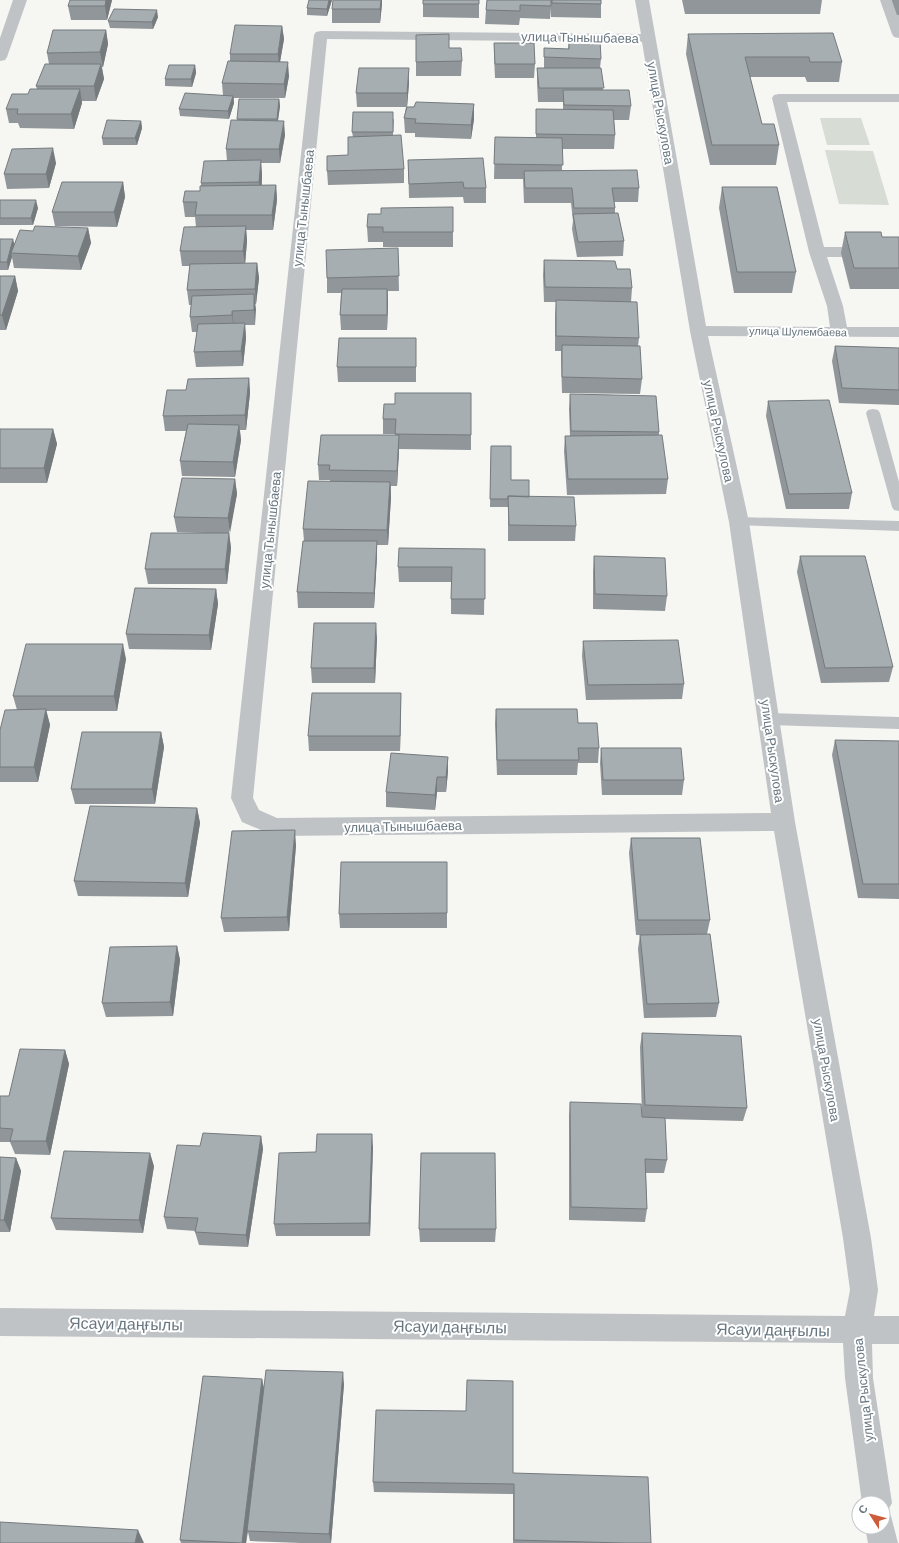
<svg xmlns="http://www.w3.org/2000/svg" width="899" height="1543" font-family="Barlow,sans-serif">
<rect width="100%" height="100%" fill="#f6f6f3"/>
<path fill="#d7dcd4" d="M820,118h41l9,27h-43z
M825,150l48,1 16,54 -50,-1z"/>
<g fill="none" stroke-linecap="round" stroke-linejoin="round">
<path fill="#bfc3c6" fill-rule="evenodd" d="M873,409l5,1 2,3 19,69v29l-5,-1 -2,-3 -26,-94 2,-3z
M739,517l160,4v10l-165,-6 -2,-3 2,-3z
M769,713l130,4v12l-130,-4 -6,-2 -2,-4 2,-4z"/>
<path fill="#bfc3c6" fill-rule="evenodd" d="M13,0h14l-20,57 -2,3 -5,1v-23z
M635,0h14l57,326 124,1 -3,-21 -18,-54 -37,-154 2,-3 5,-1h120v8h-112l37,145h75v10h-72l16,49 4,21h52v10l-191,-1 41,186 46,300 76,416 7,52 -4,26h25v28h-27l1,34 19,125 -6,11 5,2 7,27h-30l-3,-16h18v-24h-21l-17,-125 -2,-35 -843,-7v-28l845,8 5,-26 -7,-52 -69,-407 -499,5 -33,-14 -11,-24 83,-763 2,-3 5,-1 320,3zM327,39l315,3 48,289 39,191 42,291 -494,5 -18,-8 -6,-12z
M880,0h14l5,15v23l-5,-1 -2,-3z"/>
</g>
<path fill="#909699" d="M112,0l-5,20h-36l-3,-14z
M332,0l-5,16 -20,-1v-7z
M423,0h56v18l-56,-1z
M487,0h114v18l-50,-1v-9l-1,11 -30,-1 -1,7 -34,-1 1,-14z
M682,0h140l-2,14h-135z
M892,0h7v15h-2l-5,-14z
M382,4l-2,19h-48v-14z
M158,17l-5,12 -43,-1 -2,-7z
M282,26l2,13 -4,22 9,15 -4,22h-51v5l-5,16 -49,-3 -1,-7 44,-14 -1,-12 8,-22v-7z
M106,30l2,14 -5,23h-1l2,12 -8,22h-14v2l-8,26 -54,-1 -2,-5h-9l-3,-14 31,-20 -1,-3 13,-22 -2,-11z
M688,34l154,28 -3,20h-32l-2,-5h-55l12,47 17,21 -3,20h-66l-24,-111z
M416,35l33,13 13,13 -1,15h-45z
M569,40l32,19 -1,9 3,22 28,16 -2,14h-15l1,15 -1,14h-52v21l77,18 -1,14h-24l1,6v5l9,28 -1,15 -46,1 -5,-28 1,-8 -2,-18h-47l-1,-24h-29l1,-42 41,1v-29l27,1v-8h-25l-1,-20v-14h7v-20l24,1z
M494,43l41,21 -1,14h-39l-1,-21z
M195,65l1,8 -4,14 -27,-1v-7z
M409,83l-2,24 67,-3v15l-3,20 -56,-2v-4h-10l-1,-15 2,-11h-49l-1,-14z
M279,99l1,7 -2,15 7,14 -5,28h-19l1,12v10h14l1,15 -4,30h-27l1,11 -2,23 12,-1 2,15 -3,26h-1v21h-10l1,13 -3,28 -47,1 -2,-15 3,-20h-5l-2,-15 1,-12h-2l-2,-15 3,-24h-8l-2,-15 16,-24 -1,-10h-10l-2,-15 17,-11 1,-5v-3l26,-22 -1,-12 11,-29v-1z
M394,119l-1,16 11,34v14l-76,2 -1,-14 21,-16 5,-18 -1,-5z
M141,121l1,7 -5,17h-34l-1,-7z
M408,160l78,28v15h-22l-1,-6 -54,1z
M56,163l-7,25 -42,1 -3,-15z
M123,182l2,15 -8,30 -62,-1 -3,-14z
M722,187l74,85 -4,21h-58l-15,-85z
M0,200l38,8 -5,17h-33z
M453,207v40h-70v-5h-15l-1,-15 14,-13z
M88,228l3,15 -10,27 -67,-2 -2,-11 -4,13h-8v-31l14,6 19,-14z
M845,232l37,5h17v52h-49l-9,-36z
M398,248l1,43h-11v13l-1,26h-46l-1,-15 1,-22h-14v-15z
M544,260l73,9 15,19 -1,14 8,36 -1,8 4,33 -2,15 -78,-1 -1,-33v-9h-6v-36l1,-13h-12l-1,-27z
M0,276h15l3,15 -12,39h-6z
M835,346l64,2v57l-60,-2 -7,-42z
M416,353v29h-78l-1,-15z
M249,378l1,15 -4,37h-6l1,10 -6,37 -53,-1 -2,-15 6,-30h-21l-2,-15 23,-26z
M471,393v57l-72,-1 -2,37h-6v11l-3,48h-11v11l-3,52h-76l-1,-16 7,-51 -1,-12 27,-48v-1h-11l-1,-15 77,-30v-1h-12v-15l12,-15z
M570,394l89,38v3l9,44 -2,15 -99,1 -3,-44 1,-15h5l-1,-27z
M768,401l84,92 -3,16h-63l-20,-93z
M0,429h53l4,15 -10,39h-47z
M491,446l20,34 18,17 47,29 -1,15h-67v-34h-18z
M235,479l2,15 -8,39 2,15 -4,36h-79l-3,-15 60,-36 -28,-1 -3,-15z
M485,549l-1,66 -33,-1v-32h-52l-1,-15z
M594,556l73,40 -2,15 -72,-2v-38z
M800,556l93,111 -4,15 -68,1 -24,-111z
M216,589l2,15 -7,46 -82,-1 -3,-15z
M377,638l-2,45h-63l-1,-15z
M583,641l101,43 -2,15 -96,1 -4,-44z
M126,659l-9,52h-71l4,14 -12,57h-38v-52l17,-20 -4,-14z
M401,693v15l-1,43h-91l-1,-15z
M496,709l82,14 21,25 -1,15h-20l-1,12h-80l-2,-51z
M161,732l3,15 -9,57h-80l-4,-15z
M835,740l64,1v158l-41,-1 -26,-143z
M601,748l83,32 -2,15h-80l-2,-32z
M448,757v14l-2,21h-9l-2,18 -49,-3v-15z
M197,808l3,15 -12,74 -110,-1 -4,-15z
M631,838l79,82 -3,14 12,69 -3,14 -72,1 -6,-69 2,-14h-4l-7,-82z
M296,845l-7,86 -65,1 -3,-14z
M447,862v66h-107l-1,-14z
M177,946l3,14 -7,56 -67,1 -4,-14z
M642,1033l105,75 -4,13 -78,-2 2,41 -3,13h-18l1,36 -2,13 -76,-2v-104l1,-14 72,15 -2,-70z
M65,1050l4,14 -19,91 -35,-1 -5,-12h-10v-46h9z
M261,1136l2,13 -15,98 -49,-2 -4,-13 1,-1 -29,-2 -3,-12 36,-71z
M373,1147l-3,89h-94l-2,-12 42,-72z
M0,1157l16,1 5,13 -11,61h-10z
M154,1166l-11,67 -87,-3 -5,-12z
M419,1229h77l-1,13h-75z
M262,1379l2,9 80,-4 -13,159h-30l-51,-2 -2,-9 -2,11h-65l-1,-3z
M513,1473l138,70h-138v-49l-139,-2 -1,-10z"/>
<path fill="#757a7d" d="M106,0h6l-5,20 -2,-14z
M329,0h3l-5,16v-7z
M381,0h1v4l-2,19v-14z
M157,10l1,7 -5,12 -1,-7z
M282,26l2,13 -5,29 -1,-14z
M106,30l2,14 -5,23 -3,-15z
M288,62l1,14 -4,22 -1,-14z
M101,64l3,15 -8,22 -2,-15z
M195,65l1,8 -4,14 -1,-8z
M409,68v15l-2,24v-14z
M80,89l2,14 -8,26 -3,-15z
M233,96l1,7 -5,16 -1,-8z
M279,99l1,7 -3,20v-7z
M474,104v15l-3,20v-14z
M141,121l1,7 -5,17 -2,-7z
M284,121l1,14 -5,28 -1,-14z
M53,148l3,15 -7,25 -3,-14z
M261,160l1,15 -1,22 -2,-15z
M123,182l2,15 -8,30 -3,-15z
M276,185l1,15 -4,30 -1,-15z
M36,200l2,8 -5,17 -2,-7z
M246,226l1,15 -2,24 -2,-14z
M88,228l3,15 -10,27 -3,-14z
M13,239l2,7 -4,7 1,4 -4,13 -1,-8z
M257,263l2,15 -3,26 -1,-15z
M15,276l3,15 -12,39 -4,-15z
M387,289l1,15 -1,26z
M254,294l2,15 -1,16 -1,-15z
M232,311l2,15v4l-2,-15z
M245,323l1,15 -3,28 -2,-15z
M249,378l1,15 -4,37 -1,-15z
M239,425l2,15 -6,37 -2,-15z
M53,429l4,15 -10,39 -3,-15z
M399,435v16l-2,35v-15z
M235,479l2,15 -7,39 -2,-15z
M390,482l1,15 -3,48 -1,-15z
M229,533l2,15 -4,36 -2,-15z
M377,541v15l-3,52v-15z
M216,589l2,15 -7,46 -2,-15z
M376,623l1,15 -2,45 -1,-15z
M123,644l3,15 -9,52 -3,-15z
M401,693v15l-1,43v-15z
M46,709l4,16 -12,57 -4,-15z
M161,732l3,15 -9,57 -3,-15z
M448,757v14l-2,21v-15z
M437,777v15l-2,18v-15z
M197,808l3,15 -12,74 -3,-14z
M295,830l1,15 -7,86 -2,-14z
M177,946l3,14 -7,56 -3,-14z
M65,1050l4,14 -19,91 -4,-14z
M372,1134l1,13 -3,89 -1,-13z
M261,1136l2,13 -15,98 -2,-12z
M150,1153l4,13 -11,67 -4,-13z
M16,1158l5,13 -11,61 -6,-12z
M343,1372l1,12 -13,159 -2,-9z
M262,1379l2,11 -18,153h-4z
M138,1530l6,13h-9z"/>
<path fill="#a7aeb2" stroke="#757a7d" d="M70,0h36l-1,6h-37z
M309,0h20l-2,9 -20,-1z
M333,0h48l-1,9h-48z
M423,0h56v4h-56z
M487,0h64v6l-31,-1v6l-34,-1z
M552,0h49v4l-49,-1z
M114,9l43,1 -5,12 -44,-1z
M235,25l47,1 -4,28h-48z
M53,30h53l-6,22 -53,1z
M833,33l9,29h-32l-1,-5h-64l17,67h12l5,21h-67l-24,-111z
M449,34v14h12l1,13 -46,1v-27z
M569,40h31l1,19 -57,-2v-9l25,1z
M494,43h40l1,21h-40z
M228,61l60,1 -4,22 -62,-1z
M45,64h56l-7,22h-58z
M169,65h26l-4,14h-26z
M359,68h50l-2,25h-51z
M537,68h64l3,20h-65z
M30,89h50l-9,25h-54l1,-5h-12l6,-15h16z
M563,90h66l2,16 -67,-1z
M185,93l48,3 -5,15 -49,-2z
M239,99h40l-2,20h-40z
M416,102l58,2 -3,21 -56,-2 1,-4 -12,-1 3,-11h7z
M536,109l77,1 2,25 -79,-1z
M353,112h40v20h-41z
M107,120l34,1 -6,17h-33z
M231,120l53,1 -5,28h-53z
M401,135l3,34 -77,2v-15l21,-1v-18z
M495,137l67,1 1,27 -69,-1z
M53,148l-7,26h-42l8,-25z
M483,158l3,30h-22l-1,-6 -54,2 -1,-24z
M261,160l-2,22 -58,1 3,-22z
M637,170l2,18h-27l3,20h-41l-2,-20h-47l-1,-17z
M62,182h61l-9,30h-62z
M276,185l-4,30h-77l2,-13h-14l2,-11h15v-5z
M722,187h55l19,85h-59z
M0,200h36l-5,18h-31z
M453,207v25h-70v-5h-16l1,-13h13v-6z
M618,213l6,28 -46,1 -5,-28z
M35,226l53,2 -10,28 -67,-3 9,-23 13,1z
M246,226l-3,25h-63l4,-24z
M845,232h36l1,5h17v31h-45z
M0,239h13l-6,23h-7z
M398,248l1,28 -72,2 -1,-28z
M544,260l71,1 2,8h13l2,19 -87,-1z
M257,263l-2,26 -68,1 3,-26z
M0,276h15l-13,39h-2z
M342,289h45v26h-47z
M254,294v16l-22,1v4l-42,2 2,-21z
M556,300l81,2 2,36 -83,-2z
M245,323l-4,28 -47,1 4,-28z
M339,338h77v29h-79z
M562,345l78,1 2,33 -80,-2z
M835,346l64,2v42l-57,-2z
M249,378l-4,37 -82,1 4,-26h19l2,-11z
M395,393h76v42l-76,-1 1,-15h-13l1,-15h11z
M570,394l86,2 3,36 -88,-1z
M829,400l23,93 -63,1 -21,-93z
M188,424l51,1 -6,37 -53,-1z
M0,429h53l-9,39h-44z
M321,435h78l-2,36 -68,-1 1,-5h-12z
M662,435l6,44h-100l-3,-43z
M491,446h20v34h18v17l-21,-1v3h-18z
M182,478l53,1 -7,39 -54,-1z
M308,481l82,1 -3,48 -84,-1z
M508,496l66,1 2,29 -67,-1z
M151,533h78l-4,36h-80z
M303,541h74l-3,52 -77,-1z
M399,548l86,1v50h-34l1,-32h-54z
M594,556l71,2 2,38 -72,-2z
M800,556h65l28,111 -68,1z
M135,588l81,1 -7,46 -83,-1z
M314,623h62l-2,45h-63z
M678,640l6,44 -96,1 -5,-44z
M26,644h97l-9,52h-101z
M312,693h89l-1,43h-92z
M46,709l-12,58h-34v-37l5,-20z
M496,709h81l1,14h19l2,25h-21l1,12h-82z
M82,732h79l-9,57h-81z
M835,740l64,1v143h-36z
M601,748h80l3,32h-81z
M391,753l57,4 -2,20h-9l-2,18 -49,-3z
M90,806l107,2 -12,75 -111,-2z
M295,830l-8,87 -66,1 11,-87z
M631,838h69l10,82h-72z
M341,862h106v51l-108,1z
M710,934l9,69 -72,1 -7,-69z
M177,946l-7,56 -68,1 8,-56z
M642,1033l99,3 6,72 -102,-3z
M20,1049l45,1 -19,91h-36l3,-12 -13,-1v-32h9z
M570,1102l71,2 1,13 23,1 2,42 -22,-1 2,50 -76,-2z
M203,1133l58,3 -15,99 -51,-3 3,-14 -34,-1 13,-72 23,1z
M317,1134h55l-3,89 -95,1 5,-71 37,-1z
M64,1151l86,2 -11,67 -88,-2z
M421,1153h74l1,76h-77z
M0,1157l16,1 -12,62h-4z
M266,1370l77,2 -14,162 -82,-3z
M203,1376l59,3 -20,164 -62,-3z
M467,1380l46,1v92l135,4 3,66h-27l-110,-3v-56l-141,-2 3,-72 90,1z
M0,1522l138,8 -3,13h-135z"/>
<g text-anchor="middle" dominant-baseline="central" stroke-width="4" stroke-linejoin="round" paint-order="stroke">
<g font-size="11" fill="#687680" stroke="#fff">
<text transform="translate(798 331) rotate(1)">улица Шулембаева</text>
</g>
<g font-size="13" fill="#687680" stroke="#fff">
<text transform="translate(580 37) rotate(1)">улица Тынышбаева</text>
<text transform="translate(661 113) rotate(80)">улица Рыскулова</text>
<text transform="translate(303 208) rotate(-84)">улица Тынышбаева</text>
<text transform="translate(719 431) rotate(78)">улица Рыскулова</text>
<text transform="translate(270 530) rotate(-84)">улица Тынышбаева</text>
<text transform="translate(773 751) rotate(82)">улица Рыскулова</text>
<text transform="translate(403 826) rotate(-1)">улица Тынышбаева</text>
<text transform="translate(827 1070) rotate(80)">улица Рыскулова</text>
<text transform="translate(863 1390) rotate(-96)">улица Рыскулова</text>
</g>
<g font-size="16" fill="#687680" stroke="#fff">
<text transform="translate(126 1323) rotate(1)">Ясауи даңғылы</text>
<text transform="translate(450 1326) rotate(1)">Ясауи даңғылы</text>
<text transform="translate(773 1329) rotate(1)">Ясауи даңғылы</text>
</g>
</g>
<g transform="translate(871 1515) rotate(306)"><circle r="19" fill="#ffffff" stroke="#c3c8cc"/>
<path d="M0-3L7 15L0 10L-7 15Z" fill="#cd5c3b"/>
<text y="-6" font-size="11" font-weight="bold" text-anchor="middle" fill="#687680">С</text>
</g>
</svg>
